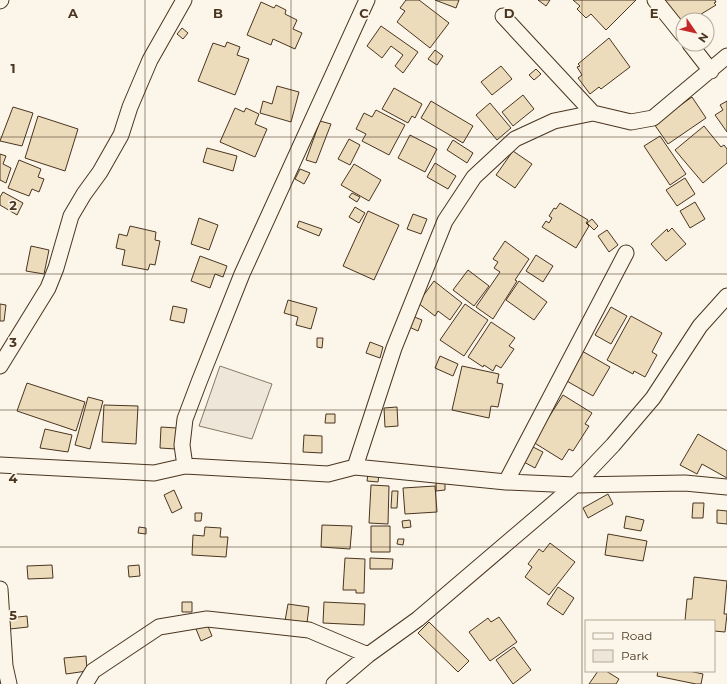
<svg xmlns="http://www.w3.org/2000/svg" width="727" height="684" font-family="Montserrat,sans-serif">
<rect width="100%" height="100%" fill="#fbf6e9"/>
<path fill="#ede6d9" stroke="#887966" d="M220,366l52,18 -20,55 -53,-13z"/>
<path fill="#ecdcbc" stroke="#4a3520" d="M406,0h13l30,23 -19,25 -33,-26 8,-11 -5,-3z
M435,0h24l-3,8z
M538,0h12l-4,6z
M573,0h63l-30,30 -15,-16 -5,4 -9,-9 3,-3z
M663,0h52l1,2 -2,1 2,2 -18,11 3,4h-18v11z
M261,2l13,6 2,-3 10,5 -1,4 12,6 -4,9 9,4 -7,16 -22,-10 -2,6 -24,-10z
M381,26l37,26 -15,21 -8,-7 8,-11 -12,-9 -9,12 -15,-12z
M182,28l6,5 -5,6 -6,-5z
M609,38l21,29 -29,22 -2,-2 -9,7 -12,-16 4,-3 -5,-8 3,-1 -2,-2z
M227,42l13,5 -3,8 12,4 -14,36 -37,-14 15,-38 12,4z
M435,50l8,6 -6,9 -9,-6z
M501,66l11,13 -20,16 -11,-13z
M536,69l5,5 -7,6 -5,-5z
M277,86l22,6 -8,30 -31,-9 3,-12 9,3z
M394,88l28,16 -7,14 -3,-2 -4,7 -26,-14z
M523,95l11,14 -21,17 -11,-14z
M692,97l14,21 -38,26 -14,-20z
M431,101l42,25 -10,17 -42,-25z
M727,101v31l-12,-17 8,-5 -3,-5z
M490,103l21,25 -14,12 -21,-25z
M13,107l20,6 -11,33 -22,-5z
M235,108l9,4 2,-4 13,6 -4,10 12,5 -12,28 -35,-15z
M376,110l29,15 -16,30 -27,-14 4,-7 -10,-5 8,-16 8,4z
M38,116l40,13 -13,42 -40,-13z
M320,121l11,3 -15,39 -10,-3z
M704,126l17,21 3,-2 3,4v14l-24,20 -28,-33z
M410,135l27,14 -12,23 -27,-14z
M660,136l26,38 -16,11 -26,-39z
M349,139l11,6 -10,20 -12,-6z
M453,140l20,13 -6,10 -20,-13z
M207,148l30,8 -4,15 -30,-9z
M513,151l19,13 -17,24 -19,-13z
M0,154l6,2 -3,8 8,4 -5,15 -6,-3z
M19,160l22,9 -3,8 6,2 -5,13 -7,-3 -3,7 -21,-8z
M435,163l21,13 -8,13 -21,-12z
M354,164l27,16 -12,21 -28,-16z
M300,169l10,4 -6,11 -9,-5z
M685,178l10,16 -18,12 -11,-16z
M3,192l20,11 -6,12 -17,-10v-8z
M352,193l8,4 -3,5 -8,-5z
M695,202l10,17 -15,9 -10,-17z
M560,203l28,17 -2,3 3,3 -13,22 -34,-21 4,-6 3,2 3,-5 -3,-2 5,-8 2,1z
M355,207l10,6 -6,10 -10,-6z
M368,211l31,14 -25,55 -31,-14z
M413,214l14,5 -6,15 -14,-5z
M199,218l19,7 -9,25 -18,-6z
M592,219l6,7 -4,4 -7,-7z
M299,221l23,8 -3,7 -22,-9z
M130,226l26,6 -1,8 5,1 -5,24 -5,-1 -2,6 -26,-5 3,-15 -9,-2 3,-14 8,2z
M672,228l14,16 -20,17 -15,-17 16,-15 1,3z
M607,230l11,15 -9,7 -11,-16z
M505,241l24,18 -14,21 2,1 -24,38 -17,-12 24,-35 -6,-4 4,-6 -5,-3z
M31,246l18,4 -5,24 -18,-3z
M536,255l17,11 -10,16 -17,-11z
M200,256l27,10 -4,11 -8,-3 -5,14 -19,-7z
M468,270l21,16 -15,20 -21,-16z
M434,281l28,22 -12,17 -12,-9 -3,5 -17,-13z
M519,281l28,21 -13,18 -28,-20z
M288,300l29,8 -6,21 -15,-4 2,-8 -14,-4z
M0,304l6,1 -2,16h-4z
M465,304l23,16 -24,36 -24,-16z
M173,306l14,3 -3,14 -14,-3z
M611,307l16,9 -16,28 -16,-9z
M412,316l10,4 -4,11 -11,-5z
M631,316l31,17 -10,19 5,3 -12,22 -11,-6 -1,3 -26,-14z
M491,322l24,16 -6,8 5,3 -13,19 -5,-3 -3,6 -9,-6 -1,2 -15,-10z
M317,338h6l-1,10 -5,-1z
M370,342l13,5 -3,11 -14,-5z
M582,351l28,16 -17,29 -28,-16z
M440,356l18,8 -5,12 -18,-8z
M462,366l37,8 -2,9 6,1 -5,23 -7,-1 -2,12 -37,-8z
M27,383l58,19 -9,29 -59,-20z
M563,395l29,18 -7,11 4,2 -16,25 -4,-2 -7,11 -29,-18z
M88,397l15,4 -13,48 -15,-4z
M104,405l34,1 -2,38 -34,-2z
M397,407l1,19 -13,1 -1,-19z
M326,414h9v9h-10z
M161,427l16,1 -1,21 -16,-1z
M45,429l27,6 -4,17 -28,-4z
M698,434l29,17v27l-25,-14 -5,10 -17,-9z
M304,435l18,1v17l-19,-1z
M531,446l12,6 -8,16 -13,-7z
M368,474l11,1 -1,7 -11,-1z
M445,480v10l-9,1v-10z
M371,485l18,1 -1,38 -19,-1z
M435,486l2,26 -32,2 -2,-26z
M174,490l8,18 -10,5 -8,-18z
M392,491h6l-1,17h-6z
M608,494l5,10 -25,14 -5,-10z
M693,503h11l-1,15h-11z
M717,510l10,1v13l-10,-1z
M195,513h7l-1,8h-6z
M626,516l18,4 -3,11 -17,-3z
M410,520l1,7 -8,1 -1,-7z
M322,525l30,1 -2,23 -29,-2z
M371,526h19v26h-19z
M139,527l7,1v6l-8,-1z
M205,527l16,1 -1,9h8l-2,20 -34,-2 1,-20 11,1z
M608,534l39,7 -4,20 -38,-6z
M398,539h6l-1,6 -6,-1z
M550,543l25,19 -26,33 -24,-18 7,-10 -4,-3 11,-15 4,3z
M345,558l20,1 -1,34h-8v-3h-13z
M370,558l23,1 -1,10h-22z
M52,565l1,13 -25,1 -1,-13z
M139,565l1,11 -11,1 -1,-11z
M694,577l33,4 -3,33h3l-2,18 -11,-1v-10h-29l2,-22h5z
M558,587l16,11 -11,17 -16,-11z
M182,602h10v10h-10z
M324,602l41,2 -1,21 -41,-2z
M288,604l21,3 -2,16 -22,-2z
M27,616l1,11 -18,2 -1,-11z
M499,617l18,25 -27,19 -21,-29 19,-14 3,4z
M429,622l40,39 -11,11 -40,-39z
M207,624l5,12 -11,5 -5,-12z
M514,647l17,23 -18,14 -17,-24z
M86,656l1,15 -21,3 -2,-16z
M598,671h8l13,8 -3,5h-27z
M658,671h31l14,3 -2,10h-5l-39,-8z"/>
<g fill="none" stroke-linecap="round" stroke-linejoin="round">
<defs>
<path id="minor" d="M655,0l28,35
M0,1l1,-1
M503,16l90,97
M690,44l21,27
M0,366l48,-78 8,-20 15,-52 13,-22 16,-22 21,-37 9,-28 20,-47 34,-60
M0,465l154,8 31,-7 143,8 27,-7 151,15 69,3 110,-2 42,4
M185,466l-3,-21 3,-26 14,-37 43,-108 125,-274
M355,467l39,-119 51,-127 29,-44 41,-38 39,-18 39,-8 38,9 22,-4 74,-62
M506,482l120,-229
M0,589l5,77 4,18
M85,684l8,-13 66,-44 48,-8 102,11 59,25
M334,684l34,-29 50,-36 157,-134 38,-40 40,-47 47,-72 27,-30"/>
</defs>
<use href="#minor" stroke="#4a3520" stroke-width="17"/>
<use href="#minor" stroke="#fbf6e9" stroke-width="15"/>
</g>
<path fill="none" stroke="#4a3520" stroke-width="1" stroke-opacity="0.55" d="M145,0v684M291,0v684M436,0v684M582,0v684M0,137h727M0,274h727M0,410h727M0,547h727"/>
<g font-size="13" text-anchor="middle" font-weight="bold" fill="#4a3520" stroke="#fbf6e9" stroke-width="3" stroke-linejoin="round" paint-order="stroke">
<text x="73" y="18">A</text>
<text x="218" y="18">B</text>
<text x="364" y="18">C</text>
<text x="509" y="18">D</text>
<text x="654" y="18">E</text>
<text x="13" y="73">1</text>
<text x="13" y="210">2</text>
<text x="13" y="347">3</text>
<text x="13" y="483">4</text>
<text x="13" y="620">5</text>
</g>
<rect x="585" y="620" width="130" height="52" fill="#fbf6e9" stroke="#b4a999"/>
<rect x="593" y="633" width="20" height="6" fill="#fbf6e9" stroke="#b4a999"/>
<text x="621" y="640" font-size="12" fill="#4a3520">Road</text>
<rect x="593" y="650" width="20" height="12" fill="#ede6d9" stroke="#b4a999"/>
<text x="621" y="660" font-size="12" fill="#4a3520">Park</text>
<g transform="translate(695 32) rotate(124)"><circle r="19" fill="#fbf6e9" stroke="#b4a999"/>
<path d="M0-3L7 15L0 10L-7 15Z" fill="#c62828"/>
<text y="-6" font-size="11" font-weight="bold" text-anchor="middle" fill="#4a3520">N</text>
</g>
</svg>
